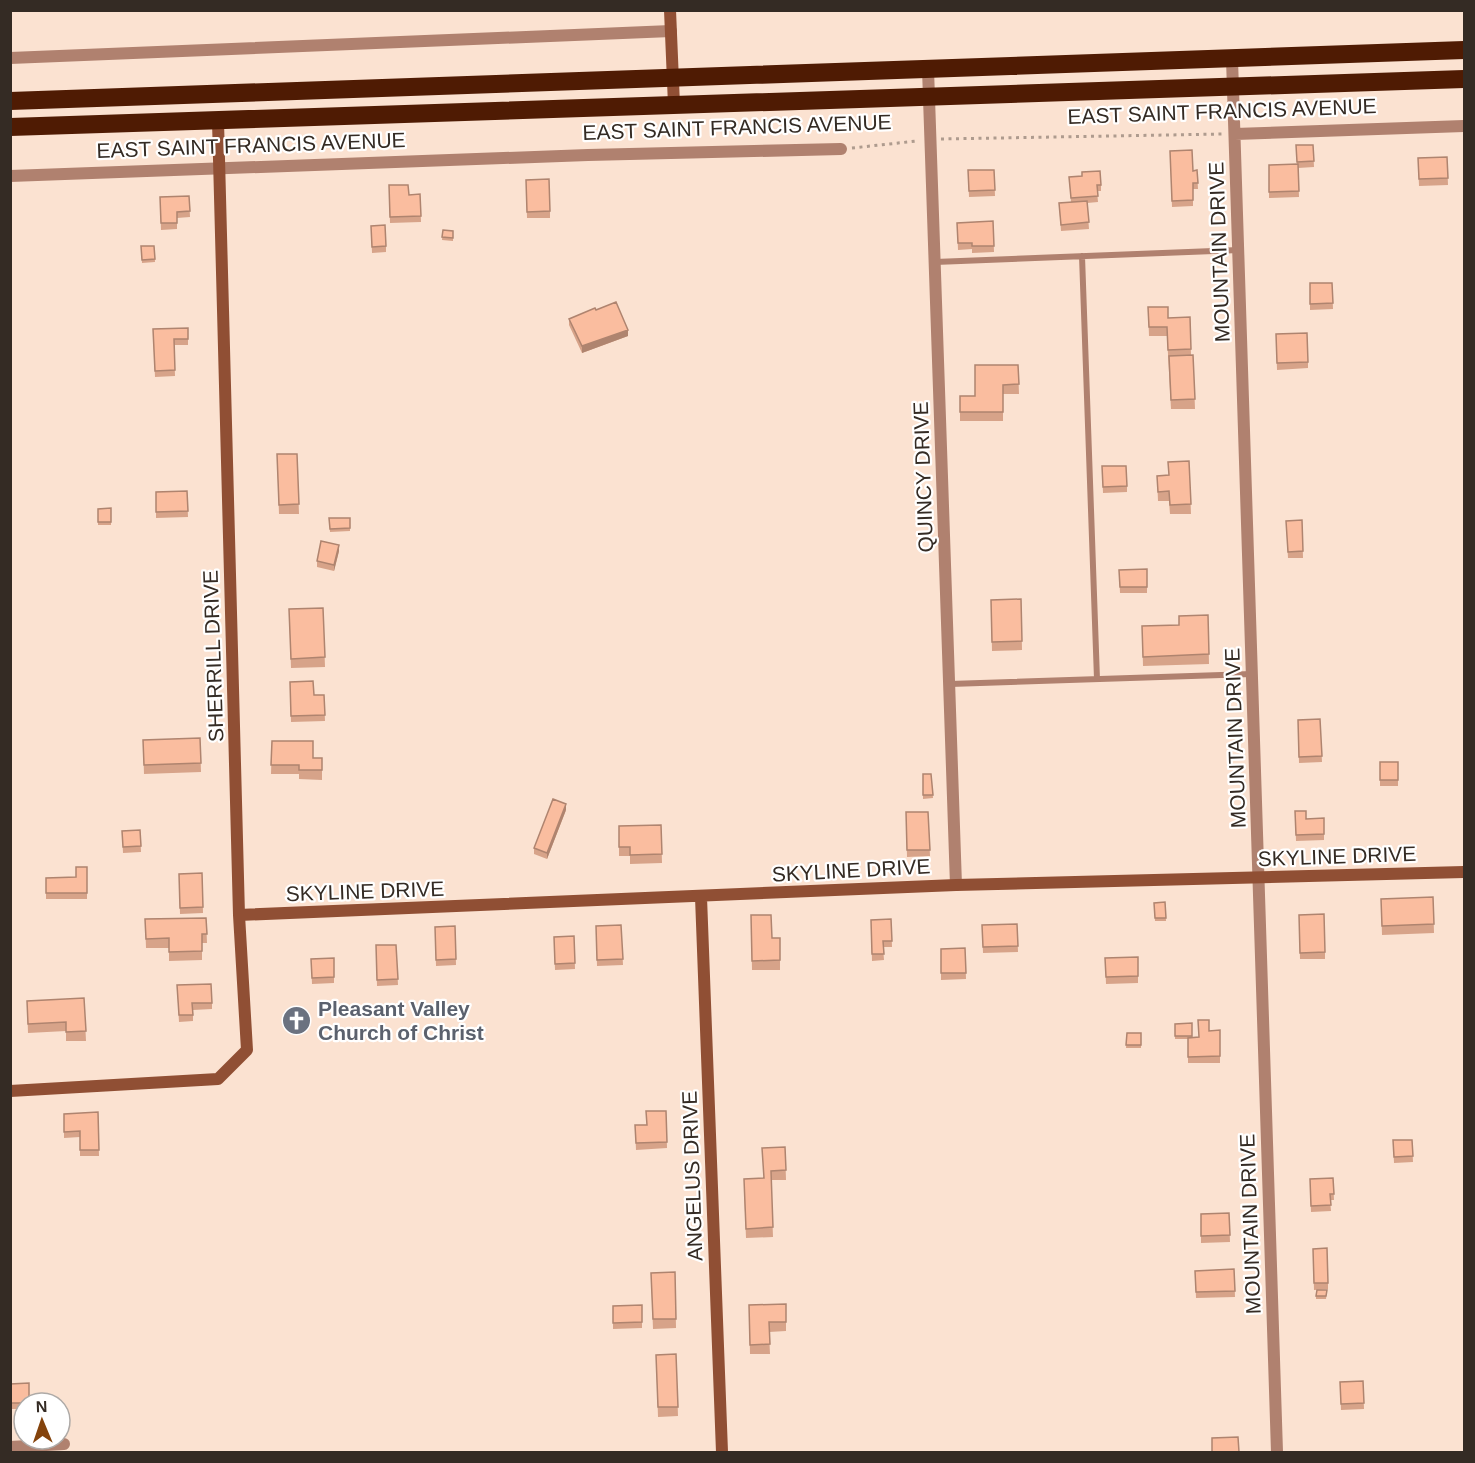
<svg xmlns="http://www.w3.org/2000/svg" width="1475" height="1463" font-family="Helvetica,sans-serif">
<rect width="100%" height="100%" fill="#fbe2d1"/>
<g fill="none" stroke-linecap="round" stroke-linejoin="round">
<path stroke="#ae9b8e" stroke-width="3" stroke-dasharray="3 4.5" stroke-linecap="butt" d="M941,139l282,-5
M852,148l65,-7"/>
<path stroke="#b0816f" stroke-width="6" d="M1082,256l15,423
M935,262l304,-12
M950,684l302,-10"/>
<path stroke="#b0816f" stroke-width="12" d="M10,58l661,-27
M1232,59l45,1393
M928,69l28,816
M1235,134l229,-8
M10,176l578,-21 253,-6
M10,1447l54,-3"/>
<path stroke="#904f34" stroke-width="12" d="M670,10l4,95
M701,897l21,555
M239,915l717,-30 508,-13
M10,1091l208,-12 29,-29 -8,-135 -21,-794"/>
<path stroke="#4f1b03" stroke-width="18" d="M10,101l1454,-51
M10,127l1454,-48"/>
</g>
<path fill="#d7a389" d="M1296,145h17l1,22 -16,1 1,29 -30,1v-33l28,-1z
M1170,151l23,20 4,-1 1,19h-5v17l-21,1z
M1447,157l1,28 -29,1 -1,-28z
M968,170h26l1,26 -26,1z
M1069,177l32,8v6h-4l1,11 -11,1 2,26 -28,2 -2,-28 12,-1z
M526,180l24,31v7h-23z
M389,185l20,10 11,-1 1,28 -31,1z
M189,196l1,21 -13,1v11l-16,1 -1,-33z
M993,221l1,31 -22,1v-4l-14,1 -1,-27z
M371,226l15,20v6l-14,1z
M443,230l10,1v10l-11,-1z
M141,246h13l1,16 -13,1z
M1310,283h22l1,26 -23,1z
M1148,307l20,11 22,-1 1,38h2l2,54h-24l-4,-73h-18z
M596,310l32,26 -46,17 -13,-28v-6z
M188,328v17h-14l1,31 -20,1 -2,-48z
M1276,334l32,28v6l-31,2z
M1018,365l1,29h-16v27h-43v-25h15z
M277,454h20l2,60h-20z
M1189,461l2,53h-21l-1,-13h-11l-1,-25 12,-1z
M1102,466l25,20v6l-24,1z
M187,491l1,26 -32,1v-26z
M111,508v17h-13v-16z
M329,518h21v13l-20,1z
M1302,520l1,38h-15l-2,-37z
M339,551l-5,20 -17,-4v-6z
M1147,569v24h-27l-1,-23z
M1021,599l1,51 -30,1 -1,-51z
M323,608l2,59 -34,1 -2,-59z
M1208,615l1,49 -66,2 -1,-40 37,-1z
M290,682l24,13h10l1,26 -34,1z
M1320,719l2,43 -23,1 -1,-43z
M200,738l1,34 -57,2 -1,-34z
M272,741l41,17h9v22l-23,-1v-5h-28z
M1380,762l18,18v6h-18z
M923,774h8l2,24 -10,1z
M566,810l-19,49 -13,-5v-6z
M1295,811l29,23v6l-28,1z
M906,812h22l2,44 -23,1z
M661,825l1,38 -32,1v-8h-11v-30z
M140,830l1,22 -18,1 -1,-22z
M87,867v32h-41v-21l30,-1z
M202,873l1,40 -23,1 -1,-40z
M1433,897l1,36 -52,2 -1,-36z
M1165,902l1,19h-11l-1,-18z
M751,915l21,23h8v32h-28z
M1299,915l26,37v7h-25z
M206,918l1,25h-5v17l-33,1v-13h-23l-1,-29z
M891,919l1,28h-9l1,13 -12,1 -1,-41z
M1017,924l1,28 -35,1 -1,-28z
M621,925l2,40 -26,1 -1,-40z
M455,926l1,39 -20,1 -1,-39z
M574,936l1,33 -20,1 -1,-33z
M376,945h20l2,40 -21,1z
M965,948l1,31 -25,1v-31z
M334,958v25l-22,1 -1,-25z
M1105,958l33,18v7l-32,1z
M177,985l35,18v6l-19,1v11l-14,1z
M84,998l2,43h-20v-10l-38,2 -1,-32z
M1192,1023v15l7,-1 10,-6 11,-1v33h-32v-24h-13v-15z
M1127,1033h14v15h-15z
M666,1111l1,37 -31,2 -1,-25h12z
M98,1112l1,44h-19v-19l-16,1v-24z
M1393,1140h19l1,22 -19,1z
M785,1147l1,33h-15l2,57 -27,1 -2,-50 19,-10z
M1333,1178l1,22h-4l1,11 -20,1 -1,-33z
M1229,1213l1,29 -29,1v-29z
M1313,1249l15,34v6l-14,1z
M1234,1269l1,28 -39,1 -1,-27z
M675,1272l1,56 -23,1 -2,-56z
M1327,1290l-1,9h-10v-3z
M786,1304v27l-17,1 1,22h-20l-1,-49z
M642,1305v23l-29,1v-23z
M676,1354l2,62 -20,1 -2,-62z
M1363,1381l1,28 -23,1 -1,-28z
M29,1383v20h-5v6h-13v9h-1v-34z"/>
<path fill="#af846f" d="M628,330v6l-46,17v-7z
M339,545v6l-5,20v-6z
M566,804v6l-19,49v-6z"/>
<path fill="#fabd9f" stroke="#af846f" stroke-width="1.5" d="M1296,145h17l1,16 -17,1z
M1192,150l1,21 4,-1 1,13h-5v17l-21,1 -2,-50z
M1447,157l1,21 -29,1 -1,-21z
M1298,164l1,27 -30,1v-27z
M968,170h26l1,20 -26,1z
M1100,171l1,14h-4l1,11 -27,2 -2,-21 13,-1v-4z
M549,179l1,32 -23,1 -1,-32z
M389,185h19l1,10 11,-1 1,22 -31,1z
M189,196l1,15 -13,1v11h-16l-1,-26z
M1087,201l2,21 -28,3 -2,-22z
M993,221l1,25h-22v-3h-14l-1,-20z
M385,225l1,21 -14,1 -1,-21z
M443,230l10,1v7l-11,-1z
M141,246h13l1,13 -13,1z
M1310,283h22l1,20 -23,1z
M616,302l12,28 -46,16 -13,-27 26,-11 1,2z
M1148,307h20v11l22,-1 1,32 -23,1 -1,-23h-18z
M188,328v11h-14l1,31 -20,1 -2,-42z
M1307,333l1,29 -31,1 -1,-29z
M1193,355l2,44 -24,1 -2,-44z
M975,365h43l1,19 -16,1v27h-43v-16h15z
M277,454h20l2,50 -20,1z
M1189,461l2,43 -21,1 -1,-14 -11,1 -1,-16 12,-1 -1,-13z
M1102,466h24l1,20 -24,1z
M187,491l1,20 -32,1v-20z
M111,508v14h-13v-13z
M329,518h21v10l-20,1z
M1302,520l1,31 -15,1 -2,-31z
M321,541l18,4 -5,20 -17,-4z
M1147,569v18h-27l-1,-17z
M1021,599l1,42 -30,1 -1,-42z
M323,608l2,49 -34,2 -2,-50z
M1208,615l1,39 -66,3 -1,-31 37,-1v-9z
M313,681l1,14h10l1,20 -34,1 -1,-34z
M1320,719l2,37 -23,1 -1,-37z
M200,738l1,25 -57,2 -1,-25z
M272,741h41v17h9v12h-23v-5h-28z
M1380,762h18v18h-18z
M923,774h8l2,21h-10z
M553,799l13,5 -19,49 -13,-5z
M1295,811h11v8l18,-1v16l-28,1z
M906,812h22l2,38h-23z
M661,825l1,29 -32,1v-8h-11v-21z
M140,830l1,16 -18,1 -1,-16z
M76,867h11v26h-41v-15l30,-1z
M202,873l1,34 -23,1 -1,-34z
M1433,897l1,27 -52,2 -1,-27z
M1165,902l1,16h-11l-1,-15z
M1324,914l1,38 -25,1 -1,-38z
M751,915h20l1,23h8v22l-28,1z
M206,918l1,16h-5v17l-33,1v-14l-23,1 -1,-20z
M891,919l1,22h-9l1,13h-12l-1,-34z
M1017,924l1,22 -35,1 -1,-22z
M621,925l2,34 -26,1 -1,-34z
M455,926l1,33 -20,1 -1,-33z
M574,936l1,27 -20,1 -1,-27z
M376,945h20l2,34 -21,1z
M965,948l1,25h-25v-24z
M1138,957v19l-32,1 -1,-19z
M334,958v19l-22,1 -1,-19z
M211,984l1,19h-20l1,12h-14l-2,-30z
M84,998l2,33 -20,1v-10l-38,2 -1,-23z
M1198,1020h11v11l11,-1v26l-32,1v-19l11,-1z
M1192,1023v13h-17v-12z
M1127,1033h14v12h-15z
M646,1111h20l1,31 -31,1 -1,-18h12z
M98,1112l1,38h-19v-19l-16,1v-18z
M1393,1140h19l1,16 -19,1z
M785,1147l1,23 -15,1 2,56 -27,2 -2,-50 20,-1 -2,-30z
M1333,1178l1,16h-4l1,11 -20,1 -1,-27z
M1229,1213l1,22 -29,1v-22z
M1327,1248l1,35h-14l-1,-34z
M1234,1269l1,22 -39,1 -1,-21z
M675,1272l1,47h-23l-2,-46z
M1317,1290h10l-1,6h-10z
M786,1304v18h-17l1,22 -20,1 -1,-40z
M642,1305v17l-29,1v-17z
M676,1354l2,53h-20l-2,-52z
M1363,1381l1,22 -23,1 -1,-22z
M29,1383v20h-18v9h-1v-28z
M1238,1437l1,15h-27v-14z"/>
<defs>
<symbol id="church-disc" viewBox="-11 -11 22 22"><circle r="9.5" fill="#6b7280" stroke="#fff"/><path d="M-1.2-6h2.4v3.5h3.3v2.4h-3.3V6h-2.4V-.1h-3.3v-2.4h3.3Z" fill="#fff"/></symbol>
</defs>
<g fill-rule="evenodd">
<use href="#church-disc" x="280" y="1004" width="33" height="33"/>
</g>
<g text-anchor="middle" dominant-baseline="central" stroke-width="4.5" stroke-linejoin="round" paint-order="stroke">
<g font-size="21" fill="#342b24" stroke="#fff">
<text transform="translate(1222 111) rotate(-2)">EAST SAINT FRANCIS AVENUE</text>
<text transform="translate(737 127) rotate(-2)">EAST SAINT FRANCIS AVENUE</text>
<text transform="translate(251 145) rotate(-2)">EAST SAINT FRANCIS AVENUE</text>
<text transform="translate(1219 252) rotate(-92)">MOUNTAIN DRIVE</text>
<text transform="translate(923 477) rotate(-92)">QUINCY DRIVE</text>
<text transform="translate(213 656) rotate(-92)">SHERRILL DRIVE</text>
<text transform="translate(1235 738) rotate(-92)">MOUNTAIN DRIVE</text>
<text transform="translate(1337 856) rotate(-2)">SKYLINE DRIVE</text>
<text transform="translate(851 870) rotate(-3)">SKYLINE DRIVE</text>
<text transform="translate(365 891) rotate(-2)">SKYLINE DRIVE</text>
<text transform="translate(692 1176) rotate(-92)">ANGELUS DRIVE</text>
<text transform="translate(1250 1224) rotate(-92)">MOUNTAIN DRIVE</text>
</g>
<g font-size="21" font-weight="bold" fill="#5b616d" stroke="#fff" text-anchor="start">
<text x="318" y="1008">Pleasant Valley<tspan x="318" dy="24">Church of Christ</tspan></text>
</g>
</g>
<rect width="1475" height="1463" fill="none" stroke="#342b24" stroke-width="24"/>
<g transform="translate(42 1421) rotate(358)"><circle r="28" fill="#ffffff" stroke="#aeaaa7" stroke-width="1.5"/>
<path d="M0-4.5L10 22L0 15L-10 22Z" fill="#84430c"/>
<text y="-9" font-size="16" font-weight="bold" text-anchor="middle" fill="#342b24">N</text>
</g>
</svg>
